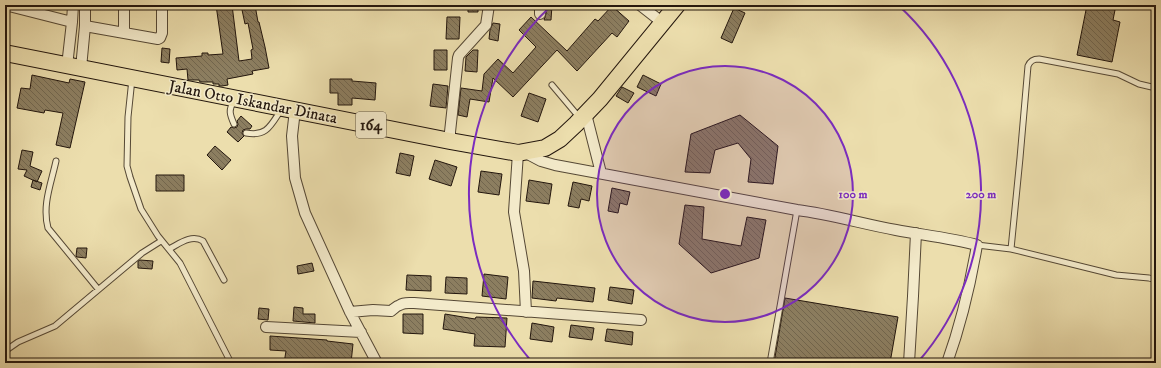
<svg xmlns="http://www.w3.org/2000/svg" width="1161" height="368" font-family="'IM FELL DW Pica',serif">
<defs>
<pattern id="building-back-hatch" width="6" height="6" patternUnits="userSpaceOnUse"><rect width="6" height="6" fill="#8c7e60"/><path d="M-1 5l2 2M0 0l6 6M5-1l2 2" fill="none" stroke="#72664e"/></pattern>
</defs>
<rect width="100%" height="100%" fill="#ecdead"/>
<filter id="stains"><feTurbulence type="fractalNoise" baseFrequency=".005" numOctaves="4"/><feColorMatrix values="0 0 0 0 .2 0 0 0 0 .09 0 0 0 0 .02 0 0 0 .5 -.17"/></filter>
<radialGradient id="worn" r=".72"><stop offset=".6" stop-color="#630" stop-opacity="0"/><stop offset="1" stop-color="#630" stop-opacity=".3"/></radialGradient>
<path fill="url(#building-back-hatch)" stroke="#23160d" d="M216,5h16l7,56 13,-2 -1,-9 2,-1 -5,-26 -3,1 -4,-19h14l3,17h1l6,25 4,21 -17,3 1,3 -26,5 1,6 -6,1h-3v-2h-6v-2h-13l-1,-2h-11l-1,-11 -10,1 -1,-12 26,-2v-3h6v2l15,-1z
M468,5h10v7h-10z
M546,5h6l-1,15h-7l2,-6z
M1087,5h29l-3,15 7,2 -8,40 -35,-7z
M612,6l17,15 -12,16 -5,-4 -35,38 -20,-21 -44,47 -20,-19 -4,24 -19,-3 -3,18 -9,-2 3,-27 21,3 2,-17 14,-15 15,14 23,-26 -17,-17 12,-13 36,34 28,-32 3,2z
M734,8l11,5 -13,30 -11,-5z
M447,17h13l-1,22h-13z
M493,23l7,1 -2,17 -9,-2 1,-9z
M162,48l8,1 -1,14 -8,-1z
M434,50h13v20h-13z
M473,50h5l-1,22 -12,-1 1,-14z
M32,75l37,8 1,-4 15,3 -15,66 -14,-3 7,-32 -18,-3 -1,3 -27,-5 4,-20 9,1z
M643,75l18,9 -5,12 -19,-9z
M330,79h22v2l24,2 -1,17 -23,-2v7h-14v-12h-8z
M433,84l15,2 -2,22 -16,-2z
M622,87l12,6 -6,10 -12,-7z
M529,93l17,6 -8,23 -17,-6z
M740,115l38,31 -5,38 -25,-2 3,-23 -13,-16 -23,7 -5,23 -25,-1 6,-38z
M241,116l11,10 -2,3h-4l-3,1 -1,3 2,3 -6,6 -11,-10 4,-5 3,1 3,-1 1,-3 -1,-3z
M215,146l16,14 -9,10 -15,-15z
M22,150l11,2 -3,14 12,5 -5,11 -13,-6 3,-6 -9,-1z
M400,153l14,3 -4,20 -14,-3z
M435,160l22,7 -6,19 -22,-7z
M481,171l21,3 -3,21 -21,-3z
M156,175h28v16h-28z
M33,180l9,3 -2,7 -9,-3z
M529,180l23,4 -3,20 -23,-3z
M573,182l19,4 -3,15 -8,-2 -2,9 -11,-2z
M612,188l18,4 -3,13 -7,-2 -2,10 -10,-2z
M685,205l19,2 -2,32 39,7 6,-29 19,3 -7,38 -48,15 -32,-29z
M77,248h10l-1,10 -9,-1 -1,-1z
M140,260l13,1 -1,8 -14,-1v-7z
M312,263l2,8 -16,3 -1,-8z
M484,274l24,3 -2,22 -24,-3z
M407,275l24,1v15l-25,-1z
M446,277l21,1v16l-22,-1z
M533,281l62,7 -2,14 -36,-4 -1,3 -24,-3z
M610,287l24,3 -2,14 -24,-4z
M785,298l113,19 -8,46h-116z
M294,307l9,1v6h12v9l-22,-2z
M259,308l10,1 -1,11 -10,-1z
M403,314h20v20l-20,-1z
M445,314l30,5 1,-2 31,1 -2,29 -31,-1 1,-12 -32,-5z
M532,323l22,4 -2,15 -22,-3z
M571,325l23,3 -2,12 -23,-3z
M607,329l26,3 -1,13 -27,-4z
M270,336l57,4v1l26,3 -2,19h-67l2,-12 -16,-1z"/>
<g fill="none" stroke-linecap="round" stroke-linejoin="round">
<defs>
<path id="lane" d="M132,79l-4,38 -1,49 3,11 11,32 17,27 22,27 51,100
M552,85l27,32
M234,124c-4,-9 -6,-14 0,-23
M246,133c21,4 25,-8 35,-23
M56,161c-5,23 -14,44 -8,67l50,61
M977,245l34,4 105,26 33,3 7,2
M169,249c10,-5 22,-15 34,-8l21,39
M1011,249l9,-91 8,-92c2,-5 5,-7 11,-7l79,15 21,10 17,4
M5,351l13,-9 37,-16 87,-73 19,-12
M770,363l27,-153"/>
<path id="street" d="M5,5l67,17
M124,5v28
M640,5l23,18
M540,14v-9
M85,26l73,13 2,-1 2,-5v-28
M67,66l5,-44 1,-17
M81,68l4,-42v-21
M295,110l-3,26 3,42 10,35 45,99 27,51
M586,114l15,59
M450,141v-9l8,-74 1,-3 27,-30 3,-20
M524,152l17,9 14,4 242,45c33,4 66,14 99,20 27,5 55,8 81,15 -7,41 -16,79 -30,118
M518,153l-4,59 10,59 2,41
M350,312l23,-2 18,1c3,-2 5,-5 9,-6 4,-3 9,-2 14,-2l227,17
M266,327l95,5
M909,363l4,-67 3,-63"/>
<path id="primary" d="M5,53l445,88 68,12 27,-5 15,-9 16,-15 24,-25 77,-94"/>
</defs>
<use href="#lane" stroke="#554835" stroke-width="7"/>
<use href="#street" stroke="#554835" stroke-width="12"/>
<use href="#primary" stroke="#23160d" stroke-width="18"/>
<use href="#lane" stroke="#f3eaca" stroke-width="5"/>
<use href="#street" stroke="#f3eaca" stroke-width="10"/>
<use href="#primary" stroke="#ecdead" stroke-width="16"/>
</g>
<circle cx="725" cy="194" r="128" fill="#7b2cbf" fill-opacity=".12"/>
<g fill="none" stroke="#7b2cbf" stroke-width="2">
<circle cx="725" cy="194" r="128"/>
<path d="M532 362A256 256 0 0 1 552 5M898 5A256 256 0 0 1 918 362"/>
</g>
<g text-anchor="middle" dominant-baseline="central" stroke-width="3" stroke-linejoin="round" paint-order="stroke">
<rect fill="#f3eaca" stroke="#615646" stroke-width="1" x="356" y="112" width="30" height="26" rx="3"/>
<g font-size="15" font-weight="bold" fill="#23160d">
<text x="371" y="125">164</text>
</g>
<g font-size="16" fill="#23160d" stroke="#f3eaca">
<text transform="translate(253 102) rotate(11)">Jalan Otto Iskandar Dinata</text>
</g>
</g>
<circle cx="725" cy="194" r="6" fill="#7b2cbf" stroke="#f3eaca" stroke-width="2"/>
<g font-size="12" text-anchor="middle" font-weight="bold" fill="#7b2cbf" stroke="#f3eaca" stroke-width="3" stroke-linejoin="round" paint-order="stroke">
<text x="853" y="198">100 m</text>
<text x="981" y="198">200 m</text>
</g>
<rect width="1161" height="368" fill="none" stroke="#ecdead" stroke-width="20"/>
<rect x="6" y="6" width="1149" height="356" fill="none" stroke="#23160d" stroke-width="2"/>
<rect x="10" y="10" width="1141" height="348" fill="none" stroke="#23160d"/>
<rect width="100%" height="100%" filter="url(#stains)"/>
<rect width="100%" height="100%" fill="url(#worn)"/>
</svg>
